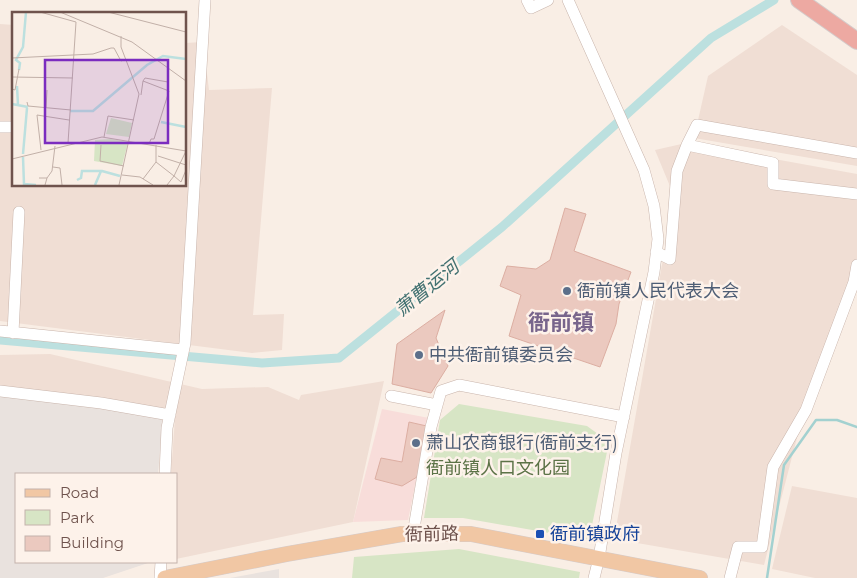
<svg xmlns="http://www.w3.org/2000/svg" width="857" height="578" font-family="Montserrat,'Noto Sans SC',sans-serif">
<rect width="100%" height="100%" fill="#f9eee5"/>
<path fill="#f0ded4" d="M0,24l14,1v160h171v-142l18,-1 6,48 63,-2 -19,227 31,-1 -2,36 -30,3 -252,-32z
M782,25l75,50v91l-163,-28 14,-62z
M686,143l171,31v98l-58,158 -35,135 -150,-26 60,-343 -19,-46z
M50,354l152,35 66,-2 31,13 2,-5 83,-14 -31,141 -177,37v-85h-5l4,-56 -175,-25v-38z
M792,486l65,12v80h-42l-43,-9z"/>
<path fill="#f8ddda" d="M382,409l47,9 -21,102 -55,2z"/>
<path fill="#e9e2de" d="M0,392l163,22 -5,60h-142v88h135l-48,16h-103z
M279,569v9h-49z"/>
<path fill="#d7e5c5" d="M459,404l128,22 22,16 -20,98 -126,-22h-39l16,-98z
M459,549l121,23 -1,6h-227l2,-21z"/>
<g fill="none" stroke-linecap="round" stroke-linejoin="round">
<path stroke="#a3d1d0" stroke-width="2.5" d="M767,578l17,-113 32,-45h21l20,7"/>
<path stroke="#bce0df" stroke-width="9" d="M0,340l262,23 77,-5 163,-131 209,-189 63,-38"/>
</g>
<path fill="#ebc9bf" stroke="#dcaea2" d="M565,208l21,6 -12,37 57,21 -12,32 -3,20 -16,43 -91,-31 12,-41 -21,-9 7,-20 29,3 14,-9z
M445,310l-9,28 12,28 -17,27 -39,-9 5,-40z
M409,422l22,5 -14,50 -15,9 -27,-7 6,-21 21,4z"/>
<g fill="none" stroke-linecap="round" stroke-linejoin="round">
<defs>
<path id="minor" d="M527,0l4,8 17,-8
M568,0l76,170 10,36 4,33 -4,33 -38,181 -17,105 -5,20
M0,127h14
M687,145l10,-20 160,28
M656,252l14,7 7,-88 10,-26 86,18v21l84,10
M0,331l183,19
M13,333l6,-121
M0,391l101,12 69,12
M391,396l46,9
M165,474l2,-46 18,-85 20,-343
M413,534l18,-107 10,-36 18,-6 165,32
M160,578l1,-16
M730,578l8,-31h24l11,-80 33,-57 48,-128 3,-17"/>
<path id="major" d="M165,578l122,-24 115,-20h69l229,44"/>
<path id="highway" d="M799,0l58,41"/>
</defs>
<use href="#minor" stroke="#c9b5ac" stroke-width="12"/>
<use href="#major" stroke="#d4cbca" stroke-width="16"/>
<use href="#highway" stroke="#d4cbca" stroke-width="18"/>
<use href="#minor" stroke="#fff" stroke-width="11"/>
<use href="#major" stroke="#f1c7a4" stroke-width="15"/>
<use href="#highway" stroke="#eda9a2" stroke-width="16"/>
</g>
<g fill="#5c6f8a" stroke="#fdf2ea" stroke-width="2">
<circle cx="567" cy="291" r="5"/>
<circle cx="419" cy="355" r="5"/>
<circle cx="416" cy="443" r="5"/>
</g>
<rect fill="#1a4fb4" stroke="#fdf2ea" stroke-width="2" x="535" y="529" width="10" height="10" rx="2.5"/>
<g text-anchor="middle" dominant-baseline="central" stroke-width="5" stroke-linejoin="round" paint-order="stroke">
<g font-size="18" fill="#4e5e75" stroke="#fdf2ea" text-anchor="start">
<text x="577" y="291">衙前镇人民代表大会</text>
<text x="429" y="355">中共衙前镇委员会</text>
<text x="426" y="443">萧山农商银行(衙前支行)</text>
</g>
<g font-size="18" fill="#5c7347" stroke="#fdf2ea">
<text x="498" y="468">衙前镇人口文化园</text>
</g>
<g font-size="18" fill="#6f534d" stroke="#fdf2ea">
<text transform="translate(432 534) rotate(-1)">衙前路</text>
</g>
<g font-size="18" fill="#164399" stroke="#fdf2ea" text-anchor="start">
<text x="550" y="534">衙前镇政府</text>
</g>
<g font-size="19" font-style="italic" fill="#437272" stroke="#fdf2ea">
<text transform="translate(427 288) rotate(-39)">萧曹运河</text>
</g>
<g font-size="22" font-weight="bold" fill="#78658c" stroke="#fdf2ea">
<text x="561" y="322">衙前镇</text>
</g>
</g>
<g transform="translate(12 12)">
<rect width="174" height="174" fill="#f9eee5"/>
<path d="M99,106l21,5 -3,14 -23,-3zM99,127l17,3 -6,24 -28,-5 1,-21z" fill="#d7e5c5"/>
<path fill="none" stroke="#bce0df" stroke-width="2.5" d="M7,58l1,-7 -4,-3 7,-13 3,-35M5,74l1,19M0,92l16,3M58,99h23l54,-46 16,-9 23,3M149,110l25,5M11,142l4,-46M11,145l1,27 12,1M90,159l18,5M65,168l4,-2 1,-7h19l-6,14"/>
<path fill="none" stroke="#c2b0a8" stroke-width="1" d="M28,0l36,10M48,0l72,30 54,39M96,0l78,20M0,46l81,-4 18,-6h3l7,13 5,-2M0,65l61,1M131,69l2,-3 23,4M0,77l3,1 4,-21M129,83l2,-14 26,10 -15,48h-3l-2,5M15,90l1,4 43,4M34,96l1,-18M92,125l4,-21 26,4M56,131l8,-121M89,133l-1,16 24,5M29,138l-4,-35 32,5M174,139l-12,25 7,6 5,-12M146,144l28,9M0,147l90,-22 84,14M144,150l18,14 -7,9M41,155l7,1 2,17M110,163l18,2 13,8M27,166h8l-2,7M35,166l5,-7 3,-25M131,167l13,-17v-17M107,173l20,-91 -18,-47v-11"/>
<path fill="#7b2cbf" fill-opacity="0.15" stroke="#7b2cbf" stroke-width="2.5" d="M33,48h123v83h-123z"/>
<rect width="174" height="174" fill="none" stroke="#6f534d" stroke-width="2.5"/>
</g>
<rect x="15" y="473" width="162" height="90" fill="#fdf2ea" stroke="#c4b2ab"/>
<rect x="25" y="489" width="25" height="8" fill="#f1c7a4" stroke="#c4b2ab"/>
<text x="60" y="498" font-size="15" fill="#6f534d">Road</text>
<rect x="25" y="510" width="25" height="15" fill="#d7e5c5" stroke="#c4b2ab"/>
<text x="60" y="523" font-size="15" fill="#6f534d">Park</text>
<rect x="25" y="536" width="25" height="15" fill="#ebc9bf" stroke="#c4b2ab"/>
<text x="60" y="548" font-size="15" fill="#6f534d">Building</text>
</svg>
